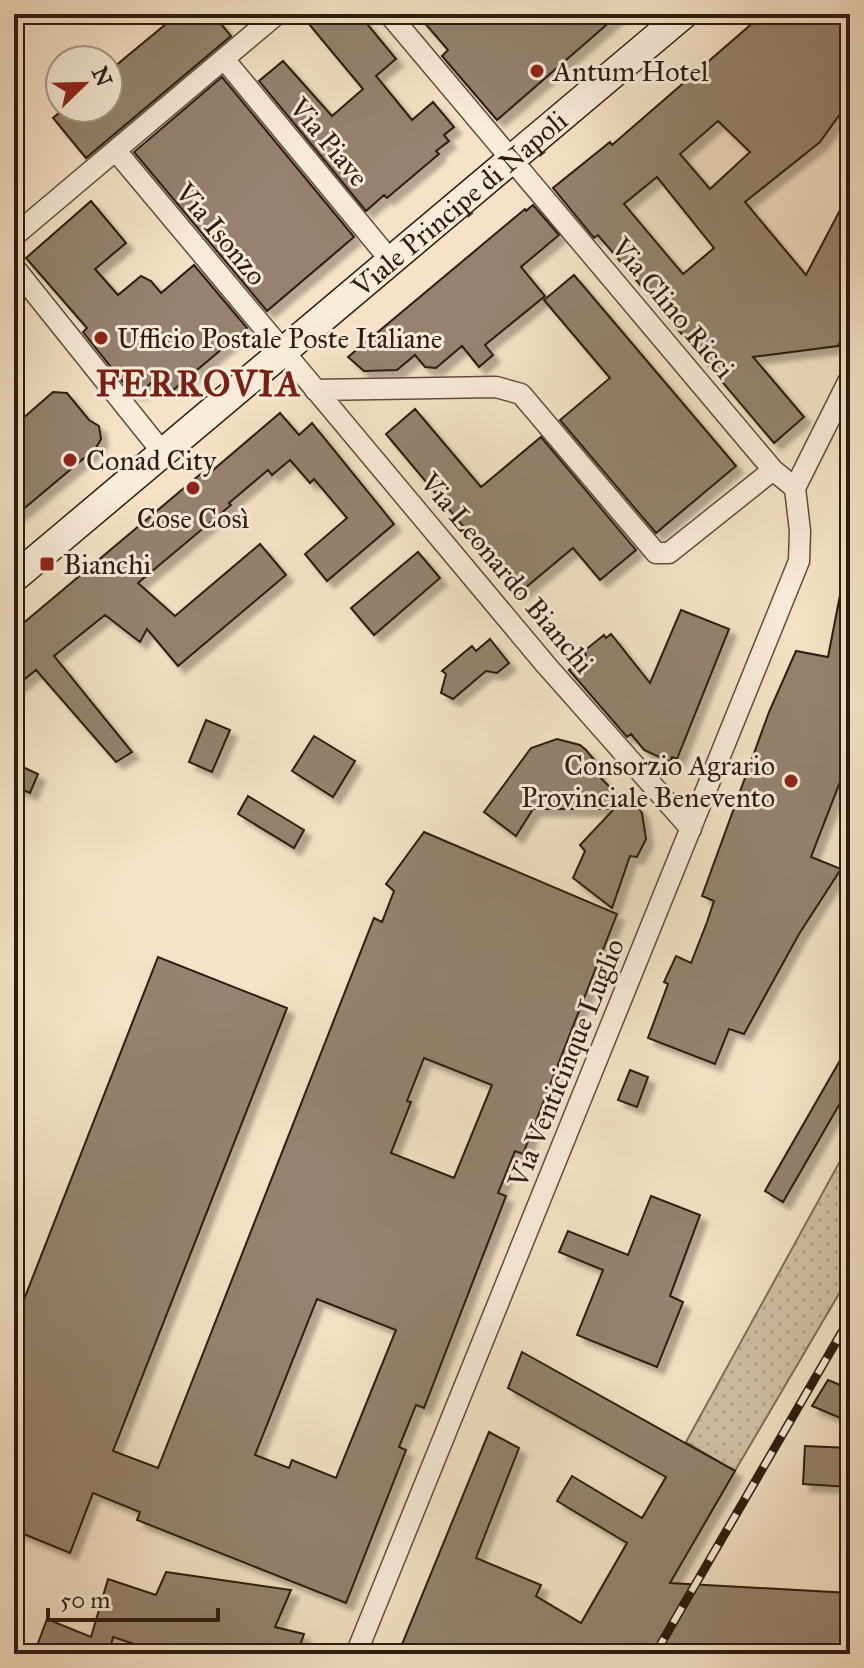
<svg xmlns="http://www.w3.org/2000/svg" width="864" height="1668" font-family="'IM FELL Great Primer',serif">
<defs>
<pattern id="grass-dots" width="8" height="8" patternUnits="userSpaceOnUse" patternTransform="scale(2)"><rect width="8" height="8" fill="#d4c0a7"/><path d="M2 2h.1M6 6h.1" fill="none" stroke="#b6a48f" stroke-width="1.8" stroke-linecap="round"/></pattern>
<filter id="shadow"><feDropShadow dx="7" dy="7" stdDeviation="2" flood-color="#0004"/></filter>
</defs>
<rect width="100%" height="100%" fill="#f6e2c6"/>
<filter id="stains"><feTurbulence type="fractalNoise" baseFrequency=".0025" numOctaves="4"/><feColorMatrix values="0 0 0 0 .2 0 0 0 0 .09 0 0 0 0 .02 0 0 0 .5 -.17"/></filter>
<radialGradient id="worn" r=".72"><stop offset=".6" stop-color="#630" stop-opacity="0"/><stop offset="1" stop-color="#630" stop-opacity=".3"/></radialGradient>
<path fill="url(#grass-dots)" stroke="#816e5b" stroke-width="2" d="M850,1143v132l-115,196 -49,-29z"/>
<path fill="#96826e" stroke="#2e1b0f" stroke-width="2" fill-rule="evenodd" filter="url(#shadow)" d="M178,14h35l18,22 -145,122 -33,-40 12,-10h43v-36z
M319,14h40l37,45 -20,17 36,44 21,-18 21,25 -10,8 5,6 -13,10 3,3 -52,44 -3,-3 -18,16 -107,-130 24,-20 49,55 31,-27 -55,-66z
M417,14h202l-122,106 -55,-64 6,-6z
M763,14h87v86l-30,42 -75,60 61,73 44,-84v131l-12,24 -85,11 51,60 -30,26 -176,-208 -4,3 -41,-50 57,-46 2,3zM718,121l32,31 -40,37 -30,-35zM657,177l57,71 -31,26 -59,-70z
M222,77l132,160 -87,74 -133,-159z
M91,201l35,42 -31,26 23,26 23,-19 10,5 10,12 33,-28 53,63 -75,63 -13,-15 -18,16 -11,-1 -47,-59 4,-4 -61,-70z
M533,205l26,30 -38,32 24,29 -60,49 8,10 -14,12 -17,-21 -26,22 -11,-1 -10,-12 -18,15 -33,1 -16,-14 177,-148 1,2z
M574,275l162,191 -80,67 -96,-113 50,-42 -66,-78z
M53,392l14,1 22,27 10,6 2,13 -5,9 -82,69v-91z
M415,409l66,78 60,-50 95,113 -36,30 -27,-32 -54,45 -133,-159z
M280,413l19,22 13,-12 82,101 -67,57 -22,-27 42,-36 -33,-39 -4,4 -20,-23 -18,15 -4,-5 -39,33 2,2 -93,78 37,33 85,-72 26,31 -108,91 -31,-37 -7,13 -35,-27 -51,41 78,96 -16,10 -80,-92 -22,18v-57l189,-159 3,4z
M418,552l22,26 -66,57 -23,-27z
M841,590l9,1v165l-39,101 30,12 -42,65 -55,100 -15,-5 -14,35 -67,-26 20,-54 -4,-2 12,-26 15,7 16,-41 7,-21 -12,-5 67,-184 27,-61 32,6z
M681,610l48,19 -52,130 -5,-2 -2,5 -26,-12 -13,-16 -4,3 -58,-67 17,-15 -2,-4 20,-16 2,3 5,-4 39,49z
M490,639l19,24 -12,10 -11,-2 -33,28 -12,-6 5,-19 -4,-3 30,-25 4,5z
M206,720l24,10 -18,42 -23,-10z
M314,736l41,25 -22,36 -41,-26z
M557,739l23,6 6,5 15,18 -5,5 35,36 5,-5 6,9 4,26 -9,18 -7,-1 -18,52 -39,-30 12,-27 -5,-6 34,-36h-81l-17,27 -32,-24 47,-64z
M14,763l24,11 -8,19 -16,-7z
M248,796l56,34 -10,18 -56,-34z
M424,832l193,82 -94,240 -8,-3 -17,42 8,3 -82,212 -8,-3 -17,42 7,3 -60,153 -209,-83 3,-8 -47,-19 -23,60 -56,-23v-205l144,-368 129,51 -174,443 45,17 216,-550 8,4 12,-31 -8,-7zM424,1058l68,27 -38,93 -63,-25 20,-51 -4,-1zM317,1299l79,31 -60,148 -44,-18 -3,8 -34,-13z
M850,1043v43l-67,116 -18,-11z
M630,1070l18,7 -11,30 -19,-7z
M651,1196l49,19 -30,81 13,6 -26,65 -80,-32 26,-65 -44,-18 9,-21 60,24z
M522,1352l213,119 -65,112 180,10v61h-98l1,-6 -119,-3 -5,9h-231l91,-222 30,16 -43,110 65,27 -5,11 45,27 46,-80 -70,-42 15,-25 70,42 24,-41 -158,-89z
M828,1380l22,9v33l-38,-16z
M805,1446l45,2v39l-47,-3z
M166,1572l125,18 -16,37 29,7 -7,20h-149l2,-5 -37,-12 -2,8 20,9h-97l13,-35 44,18 17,-58 48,16z"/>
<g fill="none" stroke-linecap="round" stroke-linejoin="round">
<defs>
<path id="street" d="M389,14l384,456 22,18
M224,59l167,202
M116,151l430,514 145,164
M14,236l263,-222
M14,267l149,186
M315,390l181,-3 25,7 135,159h13l104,-83
M795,488l55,-110
M356,1654l443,-1093 1,-30 -5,-43"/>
<g id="secondary">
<path id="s1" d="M14,578l670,-564"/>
</g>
</defs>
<use href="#street" stroke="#604d3d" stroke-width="23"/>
<use href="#secondary" stroke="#2e1b0f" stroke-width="31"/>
<use href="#street" stroke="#f9ecda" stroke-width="20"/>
<use href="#secondary" stroke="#f9ecda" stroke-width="28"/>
<defs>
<path id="rail" d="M655,1654l195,-336"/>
</defs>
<use href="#rail" stroke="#2e1b0f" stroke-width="9"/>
<use href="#rail" stroke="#f9ecda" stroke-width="6" stroke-dasharray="18" stroke-linecap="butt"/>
</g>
<g fill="#8f2418" stroke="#f9ecda" stroke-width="3">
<circle cx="537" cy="71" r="8"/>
<circle cx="101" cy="338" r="8"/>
<circle cx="70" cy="460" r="8"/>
<circle cx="193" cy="488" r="8"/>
<rect x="39" y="556" width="16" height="16" rx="4"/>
<circle cx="791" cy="781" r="8"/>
</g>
<g text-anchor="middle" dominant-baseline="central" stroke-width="6" stroke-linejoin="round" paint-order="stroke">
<g font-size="28" fill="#2e1b0f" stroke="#f9ecda" text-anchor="start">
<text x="553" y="71">Antum Hotel</text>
<text x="117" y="338">Ufficio Postale Poste Italiane</text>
<text x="86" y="460">Conad City</text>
<text x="193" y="518" text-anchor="middle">Cose Così</text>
<text x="63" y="564">Bianchi</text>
<text x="775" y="765" text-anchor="end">Consorzio Agrario<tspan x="775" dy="32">Provinciale Benevento</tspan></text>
</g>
<g font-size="28" fill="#2e1b0f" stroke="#f9ecda">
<text transform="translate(329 142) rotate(50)">Via Piave</text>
<text stroke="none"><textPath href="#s1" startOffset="582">Viale Principe di Napoli</textPath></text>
<text transform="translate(221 234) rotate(50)">Via Isonzo</text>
<text transform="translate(673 308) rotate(50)">Via Clino Ricci</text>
<text transform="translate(507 573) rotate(50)">Via Leonardo Bianchi</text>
<text transform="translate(566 1063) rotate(-68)">Via Venticinque Luglio</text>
</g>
<g font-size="36" font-weight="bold" letter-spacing="2" fill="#7a1f14" stroke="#f9ecda">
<text x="199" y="384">FERROVIA</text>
</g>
</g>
<rect width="864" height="1668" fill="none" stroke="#f6e2c6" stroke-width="48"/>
<rect x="16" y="16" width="832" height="1636" fill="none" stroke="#2e1b0f" stroke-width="4"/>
<rect x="24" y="24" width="816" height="1620" fill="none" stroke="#2e1b0f" stroke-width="2"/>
<g transform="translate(84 84) rotate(67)"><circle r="38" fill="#f9ecda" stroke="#a89889" stroke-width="2"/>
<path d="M0-6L14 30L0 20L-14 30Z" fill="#8f2418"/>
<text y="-12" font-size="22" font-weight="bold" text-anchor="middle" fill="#2e1b0f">N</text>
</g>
<path d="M48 1608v12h170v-12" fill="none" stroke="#2e1b0f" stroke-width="4"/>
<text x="60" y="1608" font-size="24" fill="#2e1b0f" stroke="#f9ecda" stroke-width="6" paint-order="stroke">50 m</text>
<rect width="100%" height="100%" filter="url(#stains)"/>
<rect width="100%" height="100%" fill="url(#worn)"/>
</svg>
